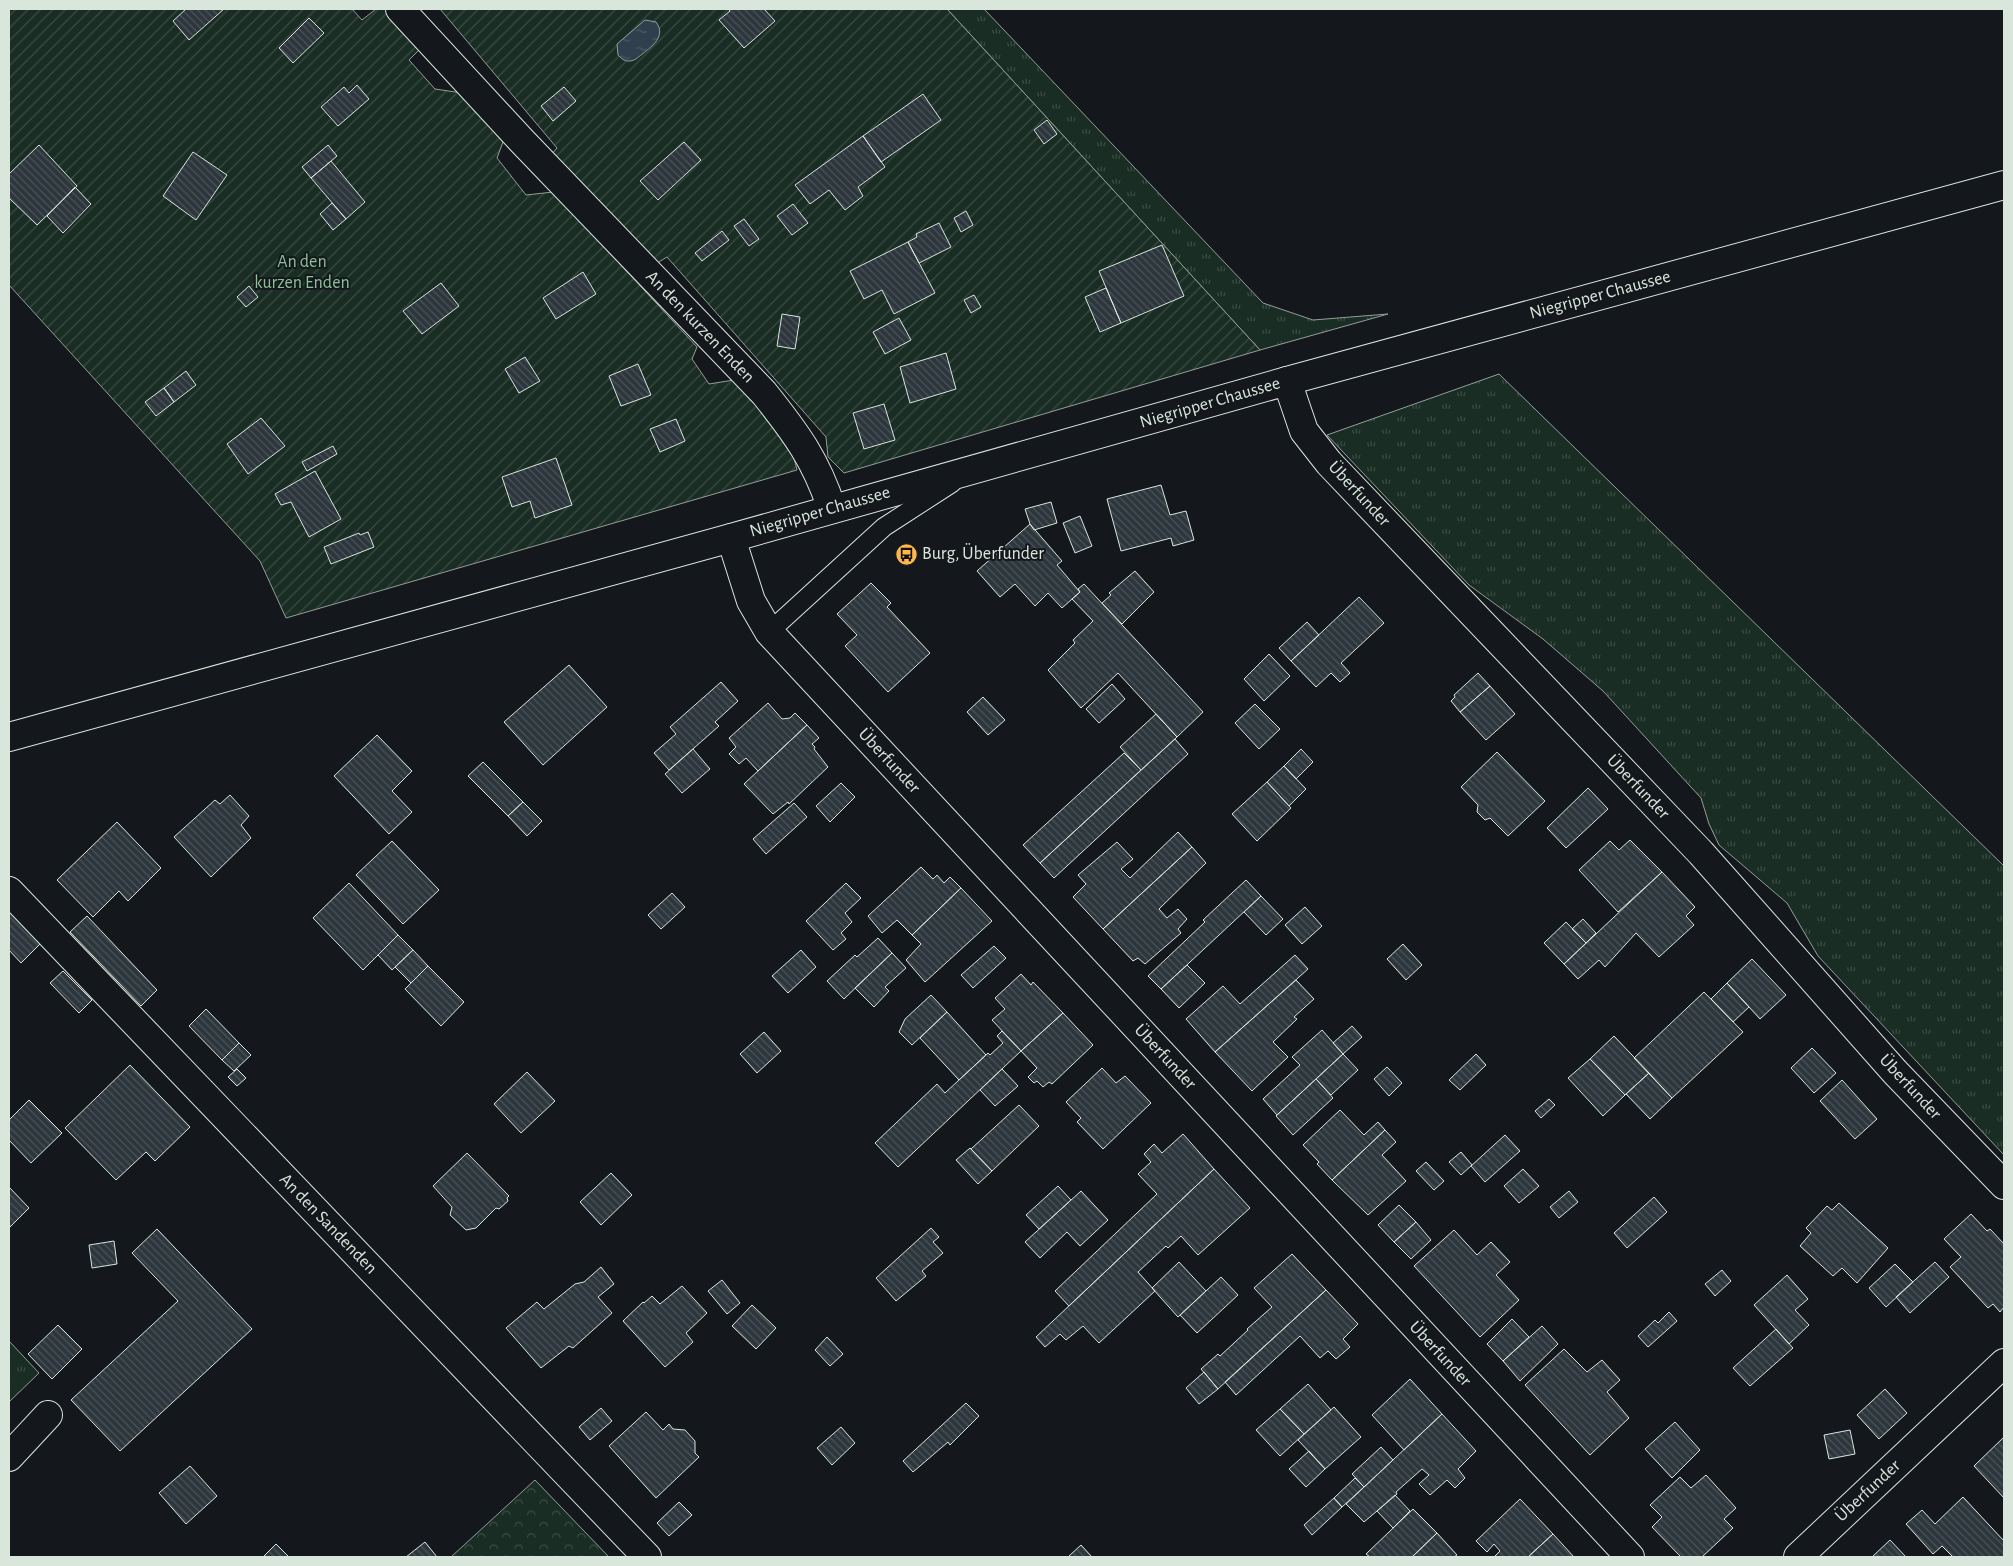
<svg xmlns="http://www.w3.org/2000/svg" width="2013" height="1566" font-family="'Alegreya Sans',sans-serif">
<defs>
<pattern id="grass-tufts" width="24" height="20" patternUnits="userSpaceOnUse" patternTransform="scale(1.25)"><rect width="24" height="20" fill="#1a2d24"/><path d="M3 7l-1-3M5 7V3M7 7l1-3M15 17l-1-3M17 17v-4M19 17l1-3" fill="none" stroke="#3b4b43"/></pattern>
<pattern id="forest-crowns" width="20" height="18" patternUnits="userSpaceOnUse" patternTransform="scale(1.25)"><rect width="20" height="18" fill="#1a2d24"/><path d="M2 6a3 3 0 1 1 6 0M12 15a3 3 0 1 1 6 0" fill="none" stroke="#3b4b43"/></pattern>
<pattern id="garden-furrows" width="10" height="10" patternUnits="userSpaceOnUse" patternTransform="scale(1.25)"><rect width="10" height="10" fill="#1a2d24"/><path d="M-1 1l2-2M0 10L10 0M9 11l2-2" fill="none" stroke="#3b4b43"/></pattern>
<pattern id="water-ripples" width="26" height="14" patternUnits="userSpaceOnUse" patternTransform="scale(1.25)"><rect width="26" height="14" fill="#2f3f4d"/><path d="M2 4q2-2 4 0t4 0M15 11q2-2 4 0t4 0" fill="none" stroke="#4c5b66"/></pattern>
<pattern id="building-back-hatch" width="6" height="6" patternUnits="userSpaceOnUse" patternTransform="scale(1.25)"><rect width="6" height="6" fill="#2c363c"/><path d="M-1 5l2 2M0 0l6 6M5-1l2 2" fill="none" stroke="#4a5358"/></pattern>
</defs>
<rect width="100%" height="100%" fill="#14181c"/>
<path fill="url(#grass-tufts)" stroke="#939e99" d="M947,9h37l279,294 50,17 75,-6 -128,36z
M1499,374l505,492v289l-186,-199 -31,-53 -68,-58 -10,-21 -8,-26 -98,-107 -60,-52 -74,-54 -142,-150z
M9,1341l30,32 -30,29z"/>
<path fill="url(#forest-crowns)" stroke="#939e99" d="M535,1480l74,77h-158z"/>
<path fill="url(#garden-furrows)" stroke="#939e99" d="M9,9h343l10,11 14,-11h9l37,38 -13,13 26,29 27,4 41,49 -6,16 29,37 27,-3 144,155 -5,12 17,25 25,-4c23,26 56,54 63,90l-511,148 -26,-57 -251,-276z
M440,9h507l313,341 -416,123 -16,-16 -2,-20 -159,-180 -13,8 -103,-110 6,-7z"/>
<path fill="url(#water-ripples)" stroke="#939e99" d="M645,20l11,2c12,16 -8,27 -20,37 -7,4 -13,2 -18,-4l-1,-11z"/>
<path fill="url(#building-back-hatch)" stroke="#d8e6dc" d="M186,9h38l-35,31 -16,-19z
M728,9h36l11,12 -31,27 -25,-28 11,-9z
M309,18l15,15 -31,30 -14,-15z
M357,85l12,14 -31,27 -17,-19 23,-20 5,6z
M564,87l12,14 -23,20 -12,-15z
M923,94l18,26 -60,42 -18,-26z
M1047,120l10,14 -13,10 -10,-14z
M863,136l22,31 -27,20 5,9 -18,14 -16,-20 -19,14 -15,-19z
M684,142l17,18 -43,40 -18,-19z
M39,145l38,41 -40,39 -28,-27v-24z
M328,145l9,11 -26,22 -9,-11z
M193,152l34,23 -31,45 -33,-24z
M331,161l34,41 -19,17 -35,-41z
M75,187l16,17 -28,29 -16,-17z
M332,203l14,16 -13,11 -13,-16z
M793,204l15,19 -16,12 -15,-19z
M966,211l7,14 -12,7 -7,-14z
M744,219l15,20 -10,7 -15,-20z
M939,223l12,24 -32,16 -11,-21 9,-5 -1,-3z
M722,231l7,9 -27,21 -7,-8z
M908,242l27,51 -41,21 -12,-24 -18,9 -14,-28z
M1162,245l22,51 -63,27 -22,-52z
M583,272l13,22 -40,25 -13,-21z
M441,283l18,23 -37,28 -19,-23z
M249,286l9,11 -12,10 -9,-10z
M1106,288l15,35 -21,9 -15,-35z
M974,295l7,12 -10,6 -7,-13z
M782,314l18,3 -5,32 -18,-3z
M899,318l12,22 -26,14 -12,-22z
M946,353l10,36 -46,14 -10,-36z
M525,357l15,24 -21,12 -14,-24z
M638,364l13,31 -30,11 -12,-30z
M186,371l10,14 -22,17 -10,-14z
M164,388l10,14 -18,14 -11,-14z
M884,404l11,36 -31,9 -11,-36z
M261,418l24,28 -37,28 -21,-30z
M676,419l9,22 -25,11 -10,-23z
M333,446l4,8 -30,17 -5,-9z
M556,458l16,47 -37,13 -5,-17 -18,6 -10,-30z
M315,471l26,48 -32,18 -18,-35 -10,3 -6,-11z
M1161,485l9,30 16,-4 8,29 -21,6 -2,-8 -50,13 -14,-52z
M1051,502l6,21 -23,7 -4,-6 -5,-15z
M1080,516l12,30 -17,7 -12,-30z
M1030,524l32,37 -5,4 23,27 -18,16 -14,-15 -13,13 -20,-22 -15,13 -23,-26z
M368,532l6,15 -43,17 -7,-17 35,-14 1,2z
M1135,571l19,21 -32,32 -20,-21 9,-8 -2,-2z
M871,583l20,20 -4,4 43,46 -42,39 -43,-46 12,-11 -20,-21z
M1084,584l119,128 -26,25 -59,-64 -37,35 -33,-38 27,-27 -2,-3 20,-19 -21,-22 8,-7 -2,-3z
M1359,597l25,26 -43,40 9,10 -10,9 -9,-9 -15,14 -25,-26z
M1307,622l12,13 -28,26 -12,-13z
M1269,654l21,22 -26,25 -20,-22z
M569,665l38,42 -64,58 -39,-43z
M1478,673l12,13 -30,26 -9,-11 4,-4 -1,-2z
M721,682l17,19 -23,21 4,4 -50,44 -15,-17 22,-19 -6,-7z
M1112,684l13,15 -26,24 -13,-14z
M1490,686l25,28 -29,26 -26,-28z
M983,697l22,23 -17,15 -21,-23z
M768,703l14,16 8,-1 5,-5 12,12 -49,46 -12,-13 -7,6 -10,-10 7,-7 -7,-9z
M1255,704l25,25 -21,20 -24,-26z
M1156,714l21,23 -36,33 -21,-23z
M807,725l12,13 -7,6 3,3 -1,2 14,18 -39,37 -1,-2 -15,12 -29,-30z
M377,735l35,36 -20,20 20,21 -23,22 -55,-58z
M1175,739l13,15 -134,124 -14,-15z
M693,749l17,20 -28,24 -17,-19z
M1301,749l12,13 -17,17 -12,-13z
M1497,752l48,49 -37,35 -18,-18 -5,2 -8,-8 1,-7 -17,-18z
M1124,753l17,17 -101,93 -17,-18z
M483,762l40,40 -15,14 -40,-40z
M1284,766l22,23 -17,17 -22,-24z
M1267,782l24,26 -34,33 -25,-27z
M841,783l14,14 -25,25 -14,-16z
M1588,788l20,21 -42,39 -19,-20z
M230,795l19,21 -8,9 10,13 -40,39 -37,-40 41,-37 5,4z
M523,802l19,19 -15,15 -19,-20z
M794,803l13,14 -41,37 -13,-15z
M117,822l44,46 -33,33 -9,-10 -26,26 -36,-37z
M1178,832l14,15 -89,82 -30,-32 13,-13 -8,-9 39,-33 16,17 -12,10 9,9z
M1630,840l32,32 -44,40 -39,-42 31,-29 9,9z
M392,841l47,49 -36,34 -47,-49z
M1192,847l14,16 -47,46 8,9 11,-9 9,10 -9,10 3,4 -36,31 -7,-6 -5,3 -30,-32z
M921,867l12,12 4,-4 7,8 6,-6 11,11 -49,47 -15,-15 -15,13 -14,-17z
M1662,872l33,35 -9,9 8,9 -35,32 -23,-24 -31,34 -6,-7 -21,19 -14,-15z
M1246,880l15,16 -100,93 -13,-13 57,-54 -2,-2z
M349,883l49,52 -35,35 -50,-52z
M846,883l15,15 -16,15 7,9 -11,11 5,6 -13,11 -27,-29z
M961,888l31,33 -67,61 -19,-22 15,-16 -9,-9z
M672,893l13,14 -24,22 -13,-14z
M1261,896l22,23 -17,16 -22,-23z
M9,904l34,37 -22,22 -12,-13z
M1305,907l17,19 -20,18 -17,-19z
M87,916l70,74 -16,16 -71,-74z
M1583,919l13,14 -10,10 -14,-14z
M1566,922l20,21 -22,21 -20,-21z
M398,935l15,15 -21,20 -14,-15z
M878,938l14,15 -48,46 -17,-18 28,-26 2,2z
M1403,944l19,21 -16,15 -19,-21z
M994,946l12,12 -33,30 -12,-13z
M413,950l15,16 -17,17 -16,-16z
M801,950l15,17 -28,26 -16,-17z
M892,953l14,15 -21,19 4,4 -15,16 -19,-19z
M1295,955l13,14 -93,83 -29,-33 37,-33 17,18z
M1752,959l34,36 -26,24 -33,-36z
M1187,965l18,18 -26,25 -18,-19z
M428,966l36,36 -23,24 -36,-37z
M63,971l29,29 -13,13 -29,-30z
M1021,974l10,11 2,-3 30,31 -42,38 -29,-31 13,-11 -10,-11z
M1296,980l18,19 -20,18 3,2 -24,23 15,15 -36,34 -37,-39z
M1727,983l22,24 -16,15 -22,-23z
M1704,992l39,40 -71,66 -38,-40z
M931,995l16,17 -35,33 -13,-13 6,-13z
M206,1009l33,34 -17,17 -33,-34z
M947,1012l39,43 -27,25 -39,-42z
M1063,1013l30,32 -41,39 -3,-2 -6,5 -6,-6 -3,2 -6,-6 9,-9 -16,-17z
M1352,1026l10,11 -19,17 -10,-11z
M1322,1030l21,24 -66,61 -14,-16 37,-34 -8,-8z
M1002,1031l19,20 -123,116 -23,-24 62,-59 8,9 43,-40 2,2 13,-12 -6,-7z
M764,1032l17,19 -24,22 -17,-19z
M1614,1036l35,37 -24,22 -35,-36z
M239,1043l12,12 -17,16 -12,-11z
M1812,1048l24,25 -22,20 -23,-25z
M1343,1054l15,16 -27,25 -15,-16z
M1476,1054l10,11 -26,25 -11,-10z
M1590,1059l35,36 -22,21 -35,-38z
M130,1065l60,62 -35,34 -9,-9 -30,28 -51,-52z
M1387,1067l15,16 -13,13 -15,-17z
M1102,1068l14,15 9,-7 26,27 -48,46 -26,-27 4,-4 -15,-16z
M237,1069l9,9 -9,8 -9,-9z
M1002,1069l16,17 -23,20 -15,-16z
M527,1072l28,29 -34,32 -27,-29z
M1649,1073l23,25 -22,21 -24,-25z
M1316,1079l17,19 -40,37 -17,-19z
M1842,1080l35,39 -22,20 -35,-38z
M1549,1099l6,6 -14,13 -6,-7z
M29,1100l33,33 -31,30 -22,-23v-20z
M1019,1105l20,21 -47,45 -21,-22z
M1340,1110l24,25 14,-13 7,8 -53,50 -15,-16 2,-2 -16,-17z
M1385,1130l11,12 -14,13 24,26 -38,34 -36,-35z
M1183,1134l31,35 -145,137 -14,-15 102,-97 -19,-20 13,-12 -7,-8 10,-10 8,9z
M1505,1135l15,16 -35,31 -14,-16z
M970,1148l22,23 -14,13 -22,-24z
M1461,1152l11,13 -11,10 -12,-13z
M467,1153l42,43 -2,2 1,3 -9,8 -3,-1 -20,20 -10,2 -16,-15 2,-8 -19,-21z
M1426,1162l18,19 -10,9 -18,-19z
M1214,1169l36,39 -52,47 -17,-19 -13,12 -2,-2 -28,26 17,19 -56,52 -16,-17 -17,14 -6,-6 -15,13 -9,-10z
M1523,1169l16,17 -20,17 -15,-17z
M611,1173l21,22 -31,30 -21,-23z
M1058,1186l13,14 -32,29 -13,-14z
M9,1187l20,21 -20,20z
M1081,1191l27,29 -28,26 -13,-14 -27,26 -15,-16z
M1569,1191l9,11 -19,16 -9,-11z
M1654,1197l13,15 -40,36 -13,-15z
M1839,1203l49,45 -31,35 -15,-15 -9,8 -33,-30 11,-13 -5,-5 21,-22 5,4z
M1399,1205l17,17 -22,20 -16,-17z
M1971,1214l16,17 3,-2 14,15v63l-4,5 -7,-8 -5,4 -38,-41 11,-10 -17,-18z
M1416,1222l15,18 -20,19 -17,-17z
M931,1228l8,9 -6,5 10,11 -21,18 4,5 -30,25 -20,-23z
M157,1229l95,100 -132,122 -49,-51 107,-99 -46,-48z
M1454,1230l23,25 14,-13 19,20 -14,13 23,25 -39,37 -66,-71z
M114,1241l3,23 -25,4 -3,-23z
M1292,1254l34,36 -108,99 -17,-20 17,-15 2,2 28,-26 -1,-1 25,-22 -18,-19z
M1179,1262l27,29 -28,26 -26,-29z
M1935,1262l14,15 -39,36 -14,-16z
M1895,1264l18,18 -27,25 -17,-19z
M601,1267l13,17 -16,13 14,16 -39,35 -4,-2 -28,22 -35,-40 31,-26 7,7 31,-25 9,-2z
M1722,1270l9,11 -16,15 -10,-12z
M1787,1275l21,24 -13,11 14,15 -20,19 -35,-39z
M1221,1277l17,18 -41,38 -17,-18z
M722,1280l18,23 -13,11 -19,-23z
M682,1286l25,27 -21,20 7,9 -28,25 -42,-46 20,-19 1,1 8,-7 8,8z
M1326,1290l32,34 -15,15 7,8 -14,12 -8,-8 -8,7 -20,-22 -64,59 -11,-13z
M752,1305l24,23 -20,21 -24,-23z
M1669,1312l8,9 -29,26 -10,-11 17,-16 3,3z
M1512,1319l17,18 -26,24 -16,-17z
M58,1325l24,24 -30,30 -24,-25z
M1542,1326l16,18 -38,37 -17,-20z
M1776,1329l17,19 -43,38 -17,-18z
M827,1337l16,17 -13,12 -15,-16z
M1564,1349l23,23 15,-12 18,20 -13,12 22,26 -39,37 -65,-70z
M1204,1372l14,17 -19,15 -13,-16z
M1410,1379l32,35 -38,36 -32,-35z
M1308,1384l23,26 -27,24 -24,-25z
M1885,1389l22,24 -28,26 -22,-24z
M966,1403l13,13 -29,29 -2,-3 -35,30 -10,-11z
M1334,1407l27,30 -36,32 -27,-29z
M601,1408l11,13 -22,19 -11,-13z
M1280,1409l24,25 -24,22 -24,-26z
M646,1412l17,18 6,-6 4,5 12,1 10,11v12l4,4 -43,41 -47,-52z
M1442,1414l34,37 -18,18 7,9 -10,10 -8,-8 -17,15 -11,-11 10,-9 -7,-6 -26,23 1,2 -33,28 -18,-18z
M1675,1422l25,28 -28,28 -27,-29z
M841,1427l14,16 -23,22 -15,-17z
M1850,1430l5,24 -26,5 -5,-24z
M2004,1437v61l-30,-32z
M1381,1447l12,13 -29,27 -12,-13z
M1309,1451l16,18 -19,18 -17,-18z
M190,1466l27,30 -31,28 -27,-31z
M1706,1475l30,33 -12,11 9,9 -31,29h-21l-29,-30 10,-10 -12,-12 30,-28 11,11z
M1355,1478l9,9 -22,20 -8,-9z
M1395,1495l15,16 -17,17 -16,-17z
M1963,1497l41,44v16h-51l-11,-11 -9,8 -27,-30 16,-14 13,14z
M1334,1498l8,9 -30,28 -8,-10z
M1520,1499l33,35 -25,23h-34l6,-6 -6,-7 -7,8 -11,-11z
M679,1502l13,13 -23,21 -12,-13z
M1413,1509l24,24 -25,24h-42l-4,-3z
M1437,1533l20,22 -3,2h-42z
M1553,1534l21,23h-46z
M1890,1540l16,17h-34z
M425,1542l12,15h-31z
M276,1544l13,13h-26z
M1081,1545l11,12h-22l-1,-1z"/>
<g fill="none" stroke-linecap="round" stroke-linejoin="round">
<defs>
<path id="lane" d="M769,632l115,-105 68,-44"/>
<path id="street" d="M400,9l121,131 243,253c32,40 52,67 68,116
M1287,381l17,50 25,32 372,390 194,219 109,113
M731,538l20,63 18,31 861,925
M9,891l638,666
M9,1457l39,-42
M1798,1557l206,-194"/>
<path id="secondary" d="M9,737l722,-199 556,-157 717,-196"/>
</defs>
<use href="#lane" stroke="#d8e6dc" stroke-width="20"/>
<use href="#street" stroke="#d8e6dc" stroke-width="30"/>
<use href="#secondary" stroke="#d8e6dc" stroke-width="30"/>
<use href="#lane" stroke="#14181c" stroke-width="18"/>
<use href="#street" stroke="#14181c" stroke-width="28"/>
<use href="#secondary" stroke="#14181c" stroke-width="28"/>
</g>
<defs>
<symbol id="bus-disc" viewBox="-11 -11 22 22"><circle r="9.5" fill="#ffb74d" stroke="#14181c"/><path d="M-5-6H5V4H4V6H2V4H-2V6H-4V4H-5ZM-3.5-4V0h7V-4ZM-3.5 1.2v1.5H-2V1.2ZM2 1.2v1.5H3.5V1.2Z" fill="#111"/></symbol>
</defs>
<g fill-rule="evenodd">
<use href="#bus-disc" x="894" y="542" width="25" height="25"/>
</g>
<g text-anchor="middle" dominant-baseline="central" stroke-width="4" stroke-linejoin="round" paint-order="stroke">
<g font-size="18" fill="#8ac095" stroke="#14181c">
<text x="302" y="262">An den<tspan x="302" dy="21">kurzen Enden</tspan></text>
</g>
<g font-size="18" fill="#d8e6dc" stroke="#14181c">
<text transform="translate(1600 295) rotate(-15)">Niegripper Chaussee</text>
<text transform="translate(700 327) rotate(46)">An den kurzen Enden</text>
<text transform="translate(1210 403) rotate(-16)">Niegripper Chaussee</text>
<text transform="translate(1359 494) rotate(47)">Überfunder</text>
<text transform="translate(820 512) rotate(-16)">Niegripper Chaussee</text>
<text transform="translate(889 761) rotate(47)">Überfunder</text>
<text transform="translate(1638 787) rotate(46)">Überfunder</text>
<text transform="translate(1165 1057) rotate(47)">Überfunder</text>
<text transform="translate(1910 1087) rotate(47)">Überfunder</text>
<text transform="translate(328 1224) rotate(46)">An den Sandenden</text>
<text transform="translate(1440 1354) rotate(47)">Überfunder</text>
<text transform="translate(1868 1491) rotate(-43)">Überfunder</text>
</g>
<g font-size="18" fill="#d8e6dc" stroke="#14181c" text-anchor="start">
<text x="922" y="554">Burg, Überfunder</text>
</g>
</g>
<rect width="2013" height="1566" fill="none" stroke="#d8e6dc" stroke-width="20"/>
</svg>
